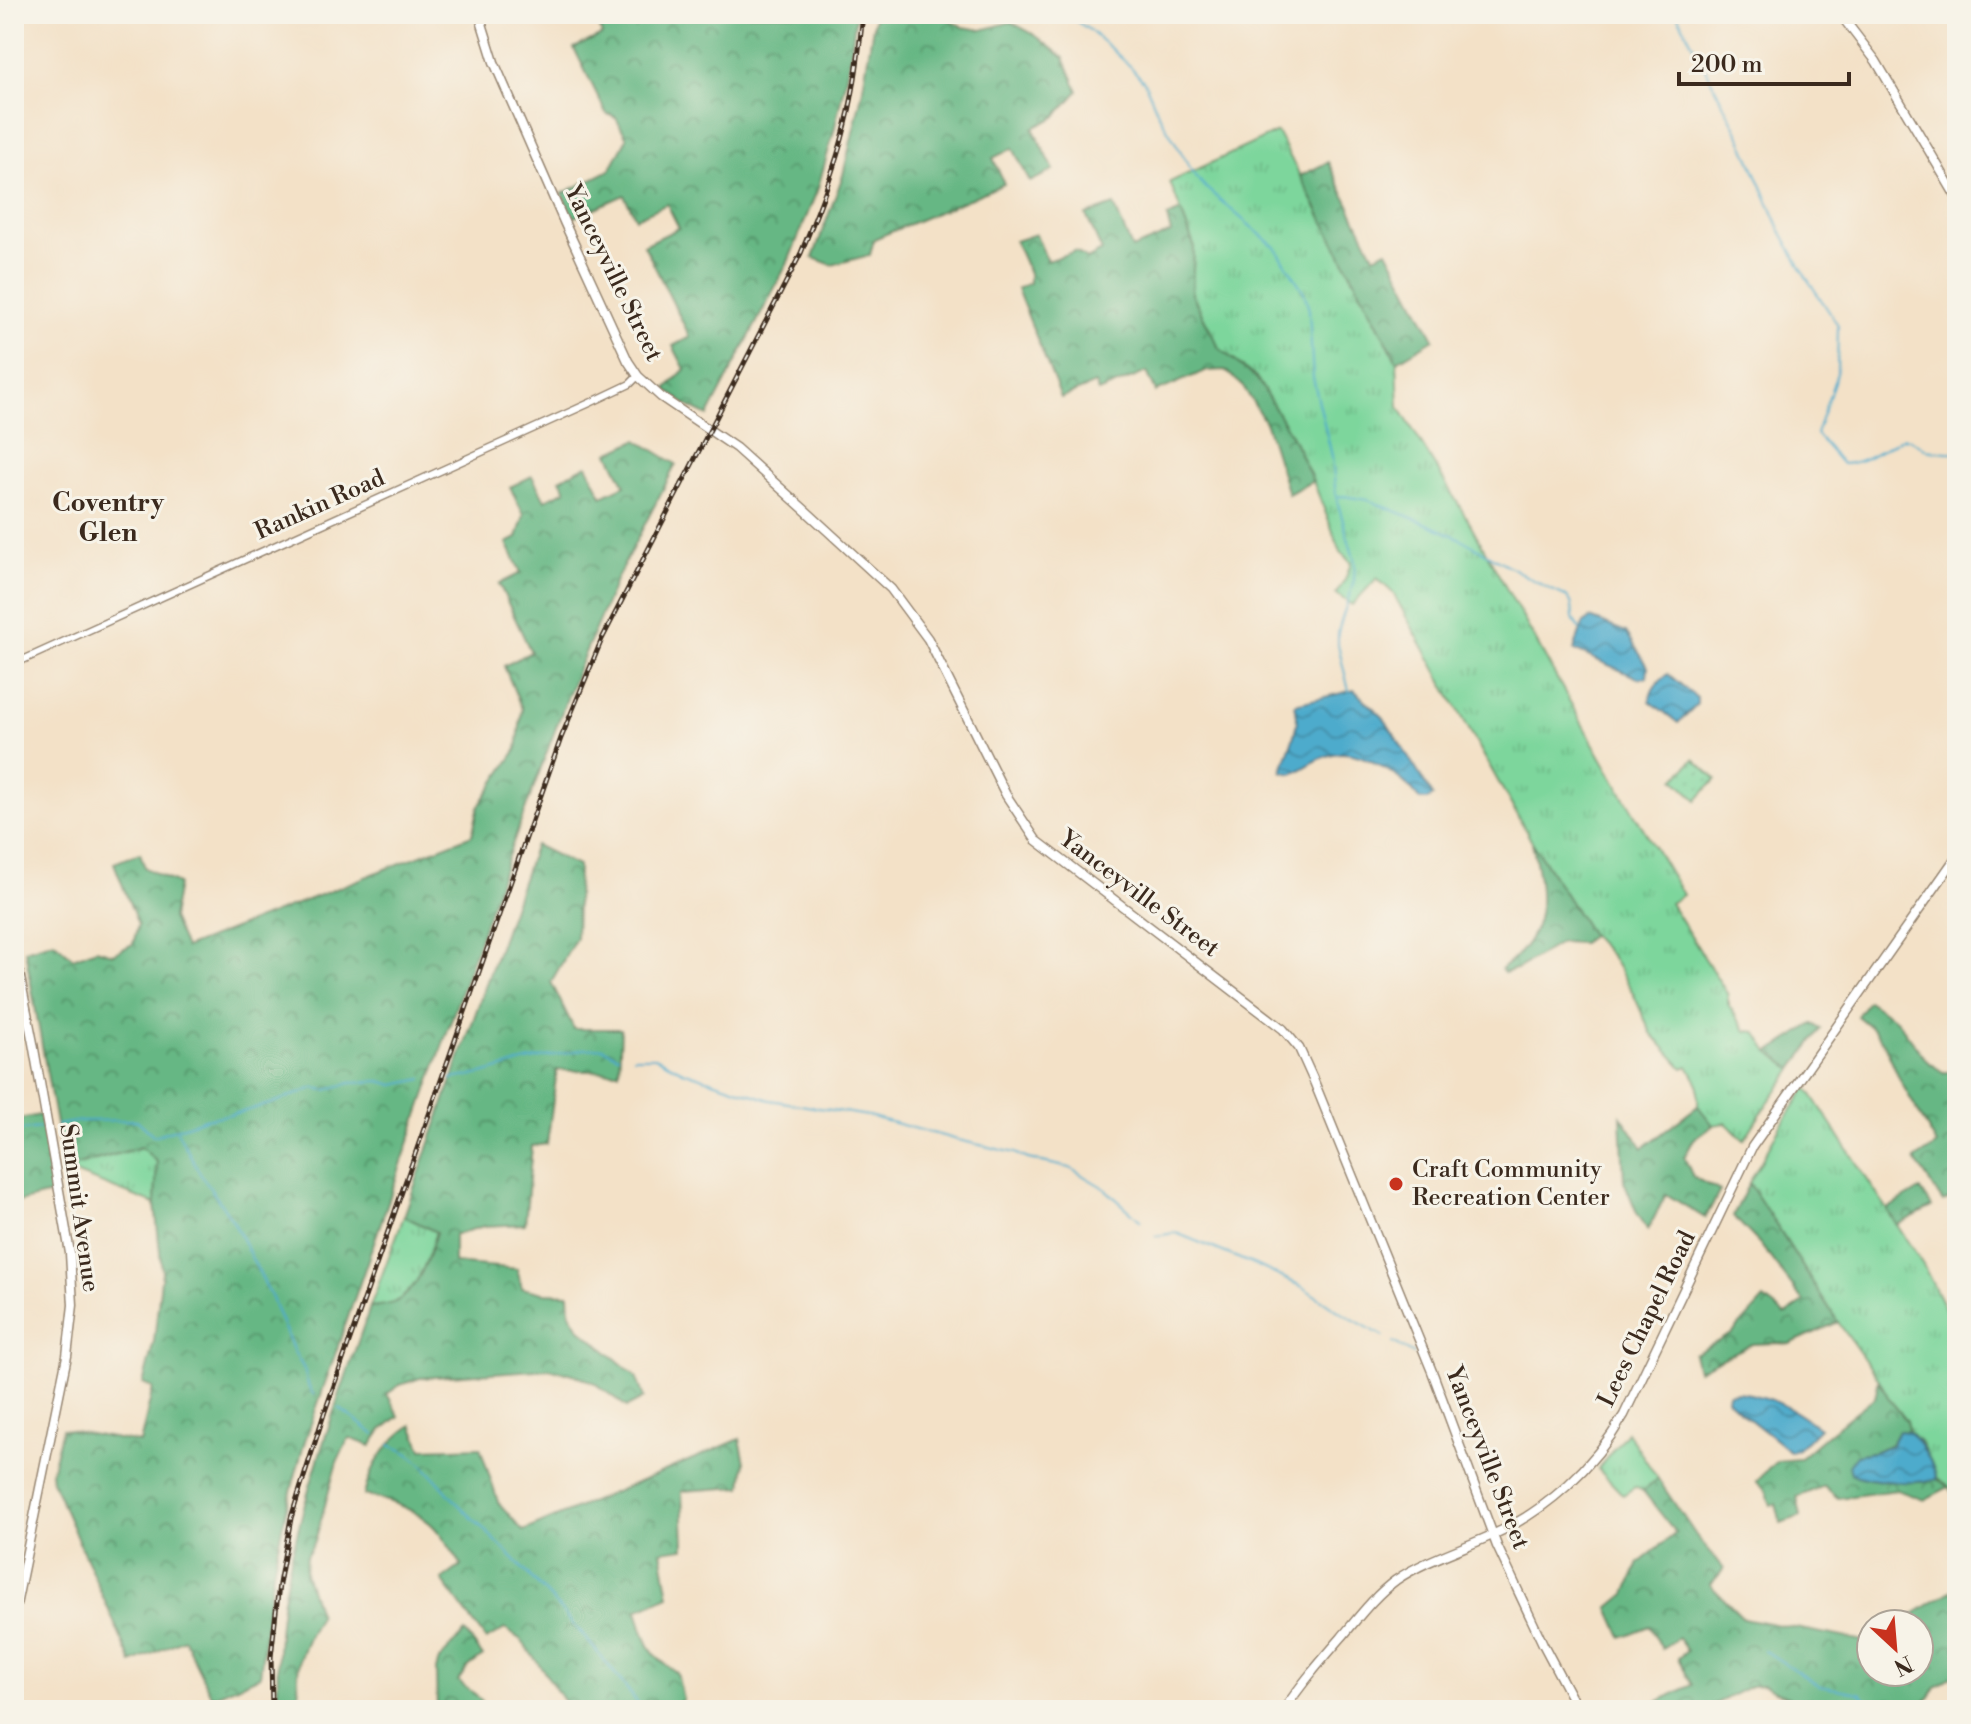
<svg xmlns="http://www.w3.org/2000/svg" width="1971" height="1724" font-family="'Libre Bodoni',serif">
<defs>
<pattern id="grass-tufts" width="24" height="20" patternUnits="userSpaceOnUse" patternTransform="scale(2)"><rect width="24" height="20" fill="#7dd69c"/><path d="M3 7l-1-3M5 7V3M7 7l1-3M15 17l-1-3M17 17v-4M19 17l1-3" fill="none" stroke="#6db886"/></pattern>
<pattern id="forest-crowns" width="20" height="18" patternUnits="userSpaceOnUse" patternTransform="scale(2)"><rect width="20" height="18" fill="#66b784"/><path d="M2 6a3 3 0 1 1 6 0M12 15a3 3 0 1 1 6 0" fill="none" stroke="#55956b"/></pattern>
<pattern id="park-dots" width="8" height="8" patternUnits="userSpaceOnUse" patternTransform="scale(2)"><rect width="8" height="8" fill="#7dd69c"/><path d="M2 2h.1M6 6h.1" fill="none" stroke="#6db886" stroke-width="1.8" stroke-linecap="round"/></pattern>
<pattern id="water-waves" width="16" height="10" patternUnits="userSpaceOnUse" patternTransform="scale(2)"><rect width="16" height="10" fill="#4eabcc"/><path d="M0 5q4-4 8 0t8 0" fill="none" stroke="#428ba5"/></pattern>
</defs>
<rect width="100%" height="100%" fill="#f7f3e8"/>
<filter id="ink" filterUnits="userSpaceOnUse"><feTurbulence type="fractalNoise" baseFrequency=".0125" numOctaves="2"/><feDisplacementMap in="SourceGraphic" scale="16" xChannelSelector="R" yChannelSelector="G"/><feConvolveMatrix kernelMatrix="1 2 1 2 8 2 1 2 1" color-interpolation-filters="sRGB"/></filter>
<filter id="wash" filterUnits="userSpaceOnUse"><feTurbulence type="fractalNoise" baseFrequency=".006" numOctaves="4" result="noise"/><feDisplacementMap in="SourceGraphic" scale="32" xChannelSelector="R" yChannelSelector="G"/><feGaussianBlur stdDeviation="1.8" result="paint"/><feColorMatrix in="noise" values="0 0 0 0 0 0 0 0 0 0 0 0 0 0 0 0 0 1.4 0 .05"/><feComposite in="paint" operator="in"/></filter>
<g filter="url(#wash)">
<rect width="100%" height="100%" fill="#f3e1c7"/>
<path fill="url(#grass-tufts)" stroke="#5c805d" stroke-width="2" d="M1277,132l120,229 2,46 69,113 139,248 76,127 -13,8 58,92v9l18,27 10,1 13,20 24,17 -26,35 -23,36 -18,-17 -13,2 -15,-19v-22l-10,-18 -5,2 -32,-35 -18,-40 -22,-37 -20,-21 -59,-93 -139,-249 -16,-15 -25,27 -16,-11 9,-14 6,-17 -10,-11 -28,-71 -22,-46 -34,-56 -38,-31 -27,-54 2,-48 -24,-64z
M1807,1087l116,178 34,67v167l-8,-12 -12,-8 -6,-17 -10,-19 -12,-11 -2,-11 -18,-22 -10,-19 -41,-58 -89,-139 31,-56z
M142,1147l15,15 -2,42 -91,-35z
M404,1216l32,16c-8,24 -16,58 -41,70 -7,4 -17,4 -25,5z
M1627,1432l31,47 -15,12 -8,-4 -12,8 -25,-26z"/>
<path fill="url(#forest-crowns)" stroke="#507051" stroke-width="2" d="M595,14h261l-6,44 -16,73 -17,60 -29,71 -80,154 -22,-11 -20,-16 19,-20 -12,-23 17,-9 -46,-92 35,-17 -12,-24 -31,14 -12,-23 -51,23 -11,-24 48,-24 17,-32 -11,-20 -10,-5 -32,-65 28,-13z
M875,14h64l24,13 19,3 29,-8 24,13 29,23 14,33 -23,26 -22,11 21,42 -24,12 -17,-34 -20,10 11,26 -130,55 -4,16 -38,10 -19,-7 30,-83 19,-81z
M1328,162l46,94 13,-6 47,89 -37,22 -97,-185z
M1114,205l18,44 39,-16 -4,-16 14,-6 13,35 -2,48 27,54 38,31 34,56 22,46 -25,13 -22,-70 -23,-38 -18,-16 -20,1 -49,21 -9,-20 -49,20 -3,-8 -34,14 -44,-109 12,-6v-10l-14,-32 21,-7 11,27 28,-10 12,8 15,-8 -16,-36z
M637,440l39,24 -60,116 -40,94 -65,174 -206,593c-10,36 -21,73 -28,110 -9,41 -12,83 -17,125l-48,21 -28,-58 -52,24 -80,-182 -1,-9 11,-43 78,14 13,-55 -10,-4 11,-43 8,-70 -7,-67 2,-42 -16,-15 -77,22 -39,-219 29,-9 19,17 23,-9 17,5 20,-10 5,-19 -24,-62 26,-10 5,15 33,16 -6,34 13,30 287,-113 7,-29 38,-57 5,-40 -18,-43 27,-14 -32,-68 22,-11 -14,-30 10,-5 7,-23 -14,-28 22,-11 13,24 21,-10 -6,-11 27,-14 15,31 23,-11 -16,-32z
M1532,842l59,93 -9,8 -21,-1 -42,26 -15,5 -3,-4c50,-36 42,-74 31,-127z
M535,845l43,21 -2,72 -25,44 23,47h47l-2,43 -62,-2 -10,74 -15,2 -7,78 -41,2 -30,9v28l63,6 5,19 21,5 26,1 1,19 9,15 57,48 8,22 -17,9 -34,-25 -20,-8 -23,-5 -130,9 -20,7 -13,9 12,22 -17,14 -11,16 -22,-8 -12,24 -22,79 -9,15 -1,17 14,43c-21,38 -25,50 -18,94h-23c-1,-41 -1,-82 7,-122 18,-96 53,-188 85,-281 8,-1 18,-1 25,-5 24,-12 34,-46 41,-70l-32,-16z
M1868,1001l29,19 31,42 15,10h14v123l-14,7 -28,-42 22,-15 -36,-63 -16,-37 -11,-15 -17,-14z
M1813,1024l8,5 -28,40 -24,-17z
M1698,1106l15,19 -19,14 -10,18 9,20 27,14 -15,27 -39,-24 -18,36 -11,-17 -13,-32 -3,-65 22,32z
M40,1115l15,78 -41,10v-83z
M1749,1183l89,139 -48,22 -15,-1 -23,1 -54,26 -4,-16 38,-20 32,-35 21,16 19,-13 -45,-59 -26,-27z
M1920,1189l12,18 -35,18 -10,-16z
M1879,1380l10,19 18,22 2,11 -11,-1 -7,13 -18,8 -17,3 12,24 57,3 12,-3 12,8 -25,13 -27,-10 -59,8 -14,-12 -27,11 4,19 -20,7 -5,-19 -5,1 -5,-14 -10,-10 21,-20 22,-2 30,-26 46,-36z
M412,1425l10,24 58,-2 18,55 25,29 217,-92 5,23 -3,25 -60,4 2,57 -23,3 8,45 -32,14c9,33 11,43 40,63l6,26 -11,11h-103l-23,-36 -25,-34 -16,-11 -19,11 -44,-60 20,-15c-9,-12 -17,-26 -27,-37 -17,-18 -47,-28 -71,-33 7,-30 23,-53 48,-70z
M1658,1479l39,58 27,32 -14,16 33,33 126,24 2,-1v31h48v-48h-21l59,-37v86l-21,14 -10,16 4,7h-93l-12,-10 -24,4 -38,-19 -12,1 -48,24h-62l51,-25 -14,-27 9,-7 -9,-13 -16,11 -12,-23 -28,11 -13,-29 17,-14 13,-31 37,-30 -33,-42z
M465,1632l18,24 -16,12 -9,13 24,20 -7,9h-38l-1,-40 3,-10z"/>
<path fill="url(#park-dots)" stroke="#5c805d" stroke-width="2" d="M1694,759l22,20 -19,21 -22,-21z"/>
<path fill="url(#water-waves)" stroke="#446a75" stroke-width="2" d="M1590,618l36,14 22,35 -1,10 -9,1 -64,-28 9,-26z
M1668,674l29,24v6l-19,19 -28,-22c-1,-10 10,-22 18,-27z
M1354,690l29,27 50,79 -6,4h-7c-15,-22 -60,-53 -87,-46 -14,3 -28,14 -41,20l-10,-3c6,-23 20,-44 13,-67z
M1738,1392c37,5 51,15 81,36l-22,22 -7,2c-20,-19 -44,-33 -63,-53l1,-6z
M1898,1431l11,1c13,13 23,28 28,47 -20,6 -69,3 -87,-6l-2,-7 8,-11 17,-3 18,-7z"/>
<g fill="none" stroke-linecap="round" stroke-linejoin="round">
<path stroke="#4eabcc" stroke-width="2" d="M1065,14l23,15 20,17 22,20 15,17 13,30 37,63 11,12 70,60 28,44 5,18 4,68 19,78 4,41 19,65 -1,18 -16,52v13l11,46
M1677,14l64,124 39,91 26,48 32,48 -1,48 -21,61 26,30c22,0 41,-17 61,-26l6,1 18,11 30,3v1
M1338,497l6,-1 24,4 62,25 31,14 90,51c36,12 11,21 29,39
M633,1057h22l28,14 87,29 98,16 90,24 57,13 13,6 42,9 34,20 37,33
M451,1079l31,-5 45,-13 57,-12 19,-1 15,8
M57,1125l24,-4 56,-1 17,16 51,-17 37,-7 31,-9 41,-15 12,2 24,-7 30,-2 14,4 29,-6
M14,1131l26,-3
M177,1131l24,44 32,46 38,75 23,56 10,17 5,19 5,7
M1155,1236l21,-3 84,34 41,19 39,26 43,24
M1393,1342l21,12
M339,1408l36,27
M390,1445c7,3 16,6 22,11 18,13 31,33 47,49 66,63 129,131 184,205
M1764,1650l55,36 41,7 12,12 2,5"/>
</g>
</g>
<g filter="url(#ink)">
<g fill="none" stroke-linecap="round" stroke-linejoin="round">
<defs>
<path id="minor" d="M14,664l578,-262 38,-18 8,-8"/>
<path id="major" d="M479,14l15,48 71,162 63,137 10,15 23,21 75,51 70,63 85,78 37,50 78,156 30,45 247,189 16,19 14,31 120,295 64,172 46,98 35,66
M1840,14l36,47 81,137
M14,947l19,96 37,210 3,52 -6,51 -53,259
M1284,1710c17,-26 37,-49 57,-72 17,-20 33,-42 55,-58 28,-19 63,-30 94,-44 57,-25 103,-68 134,-121l128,-268 205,-291"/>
</defs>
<use href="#minor" stroke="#978672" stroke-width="9"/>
<use href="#major" stroke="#978672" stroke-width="11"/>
<use href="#minor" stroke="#fff" stroke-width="6"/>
<use href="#major" stroke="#fff" stroke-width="8"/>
<defs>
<path id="rail" d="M272,1710l-1,-53 8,-73 12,-66 33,-104 237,-676 41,-99 199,-386c17,-42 34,-84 45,-129 9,-36 13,-73 17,-110"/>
</defs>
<use href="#rail" stroke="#3b2a1e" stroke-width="5"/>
<use href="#rail" stroke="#f7f3e8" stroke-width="2" stroke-dasharray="6" stroke-linecap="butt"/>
</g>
</g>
<circle fill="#c8321e" stroke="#f7f3e8" stroke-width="3" cx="1396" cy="1184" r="8"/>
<g text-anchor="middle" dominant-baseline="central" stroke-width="6" stroke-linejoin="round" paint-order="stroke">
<g font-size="24" fill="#3b2a1e" stroke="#f7f3e8">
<text transform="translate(613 273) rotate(64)">Yanceyville Street</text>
<text transform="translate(320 505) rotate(-24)">Rankin Road</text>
<text transform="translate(1139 894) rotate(37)">Yanceyville Street</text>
<text transform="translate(79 1208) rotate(82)">Summit Avenue</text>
<text transform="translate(1647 1319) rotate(-64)">Lees Chapel Road</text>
<text transform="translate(1487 1458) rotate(69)">Yanceyville Street</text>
</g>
<g font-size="24" fill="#3b2a1e" stroke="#f7f3e8" text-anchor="start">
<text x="1412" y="1170">Craft Community<tspan x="1412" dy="28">Recreation Center</tspan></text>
</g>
<g font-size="26" font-weight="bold" fill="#3b2a1e" stroke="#f7f3e8">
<text x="108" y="503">Coventry<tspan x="108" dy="30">Glen</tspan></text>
</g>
</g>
<rect width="1971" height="1724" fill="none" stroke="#f7f3e8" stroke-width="48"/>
<g transform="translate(1895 1648) rotate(154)"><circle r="38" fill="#f7f3e8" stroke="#aca397" stroke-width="2"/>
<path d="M0-6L14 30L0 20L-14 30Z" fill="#c8321e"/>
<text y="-12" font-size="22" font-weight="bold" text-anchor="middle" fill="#3b2a1e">N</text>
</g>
<path d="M1679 72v12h170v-12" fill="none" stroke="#3b2a1e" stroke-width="4"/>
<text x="1691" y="72" font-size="24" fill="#3b2a1e" stroke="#f7f3e8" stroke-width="6" paint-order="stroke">200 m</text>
</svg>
